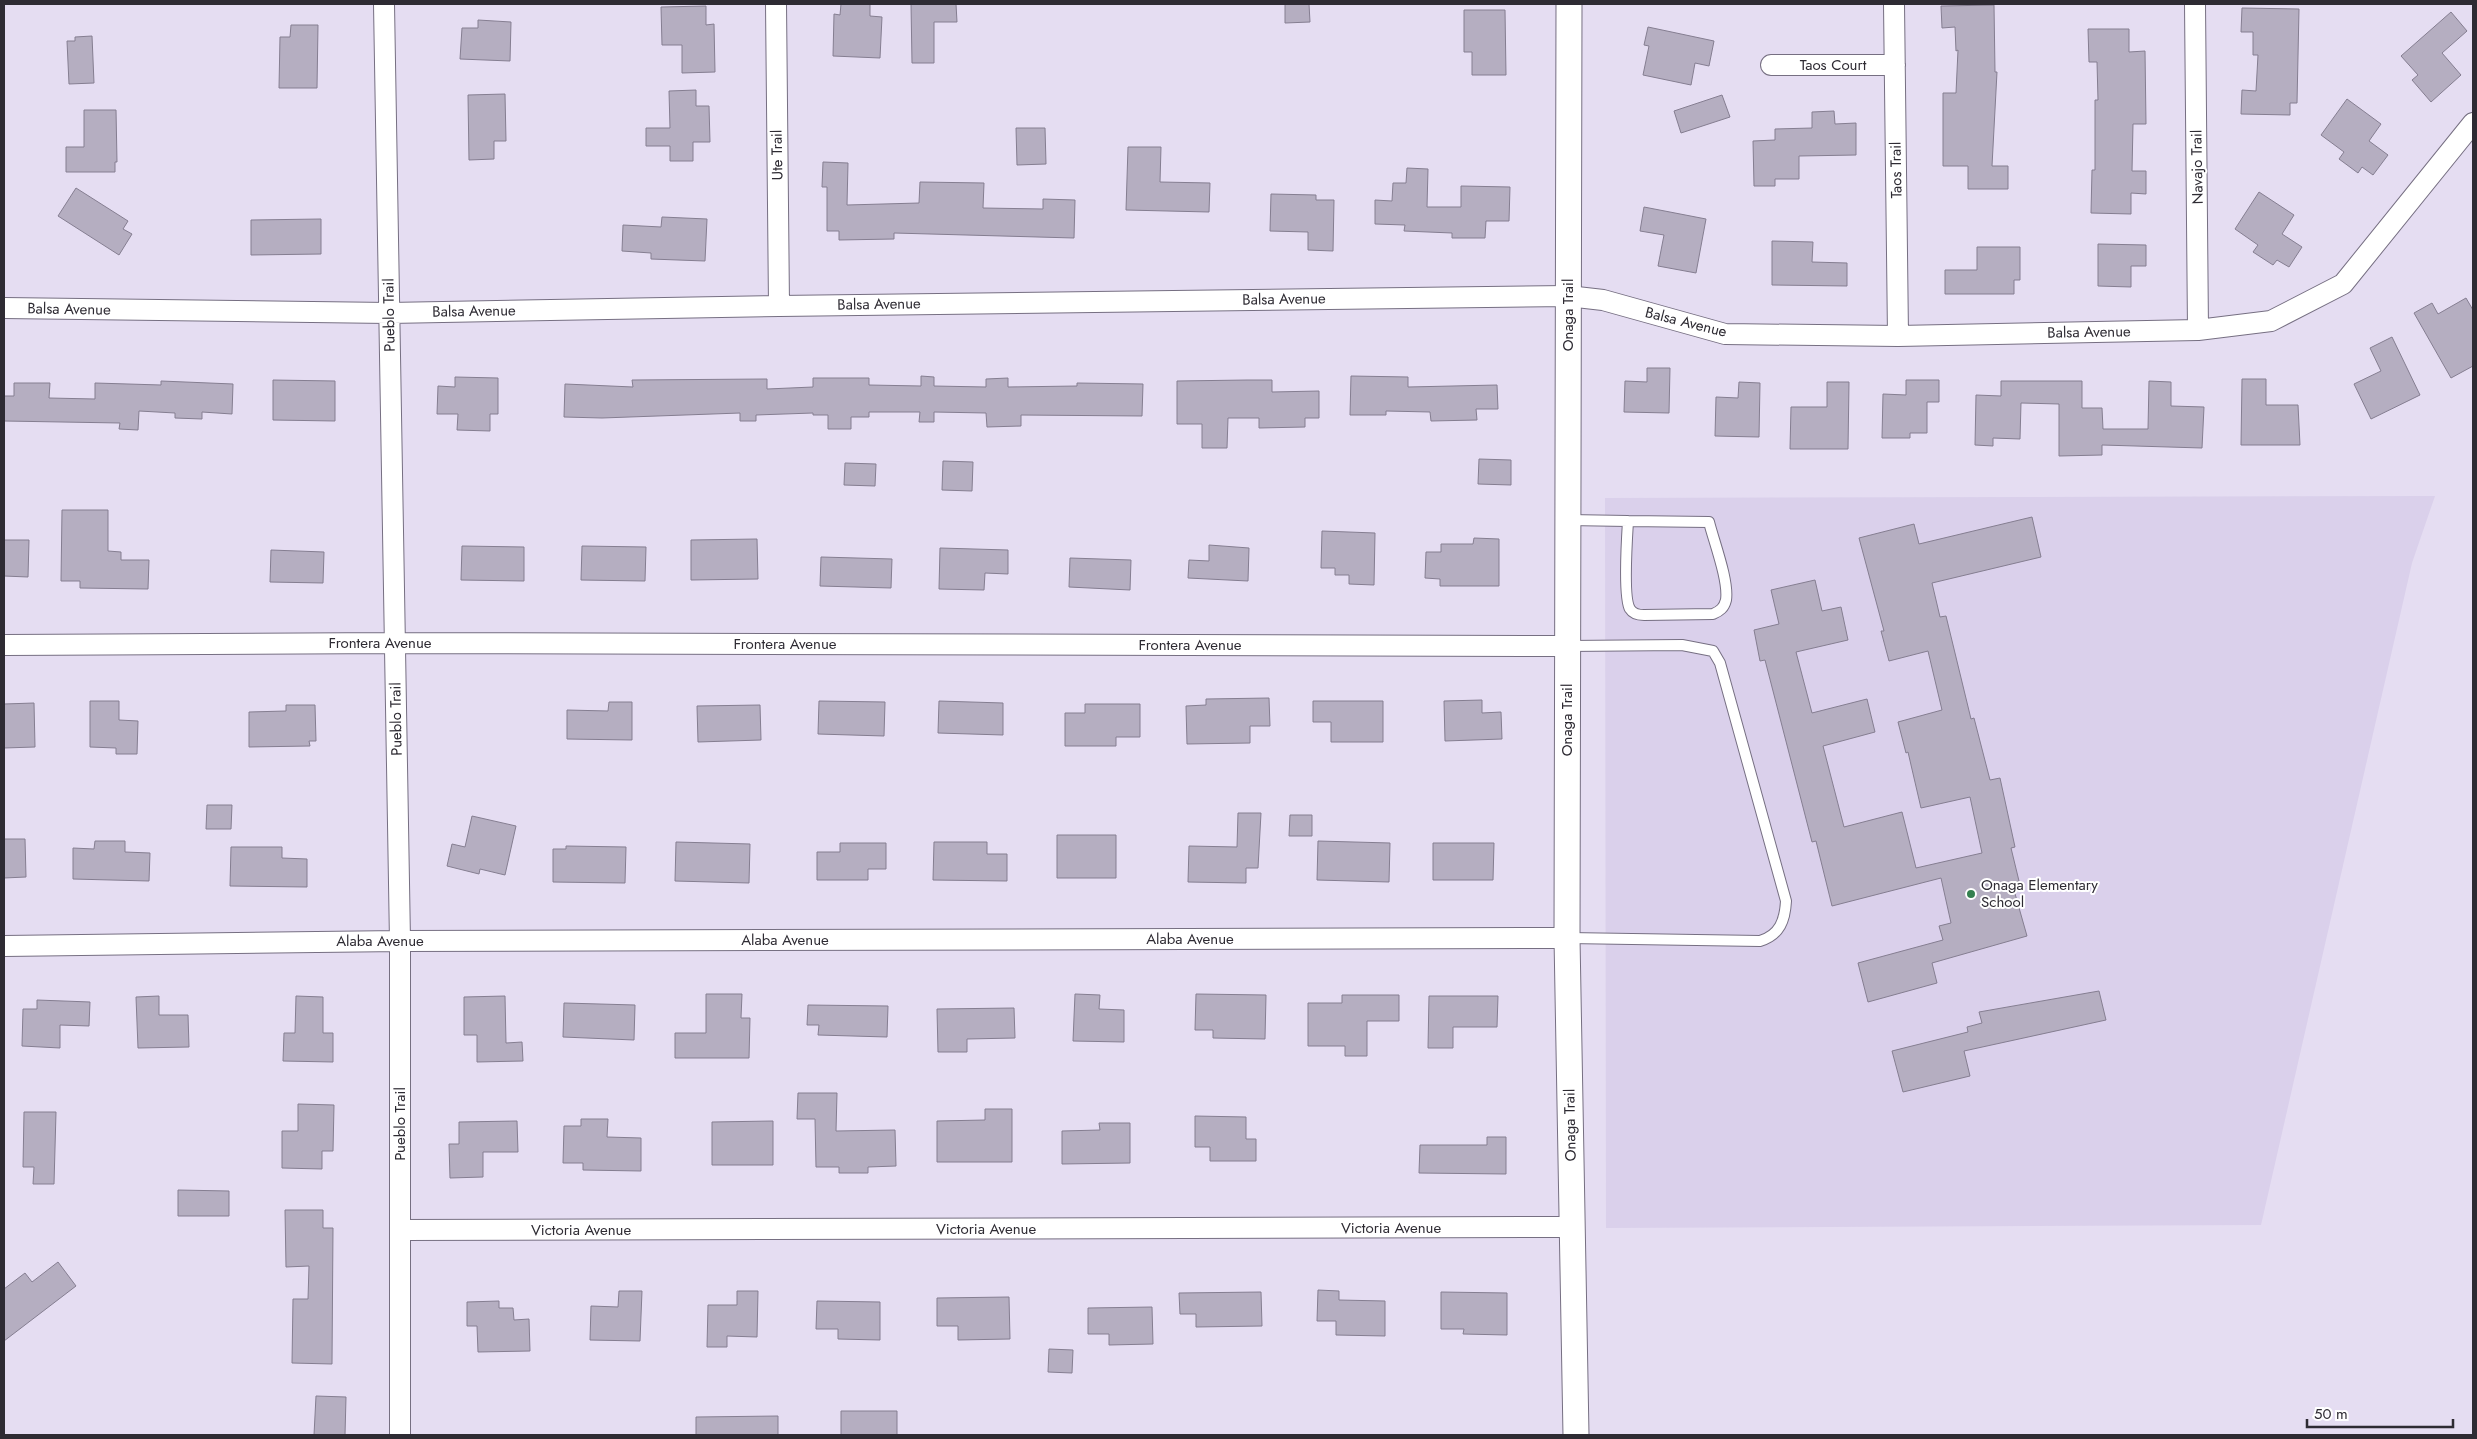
<svg xmlns="http://www.w3.org/2000/svg" width="2477" height="1439" font-family="Jost,sans-serif">
<rect width="100%" height="100%" fill="#e5ddf2"/>
<path fill="#dad0eb" d="M2435,496l-23,67 -151,662 -655,3 -1,-730z"/>
<path fill="#b5aec1" stroke="#857e91" d="M841,4h29v12l12,1 -2,41 -47,-2 1,-42 6,1z
M911,4h45l1,18h-23v41h-22z
M1285,4h24l1,18 -25,1z
M1994,5l1,67h2l-5,94h16v23h-40v-23h-25v-73h13l2,-43 -2,1 -1,-24 -13,1 -1,-22z
M706,6v19l8,-1 1,48 -33,1v-28h-20l-1,-38z
M2242,8l57,1 -2,94h-7v12l-49,-1 1,-24 14,1 2,-36h-5v-23h-12z
M1464,10h41l1,65h-34v-23h-8z
M2451,12l16,19 -25,22 19,22 -30,27 -19,-22 6,-5 -17,-19z
M478,20l33,2 -1,39 -50,-2 2,-31h16z
M291,25h27l-1,63h-38l1,-51h10z
M1648,27l66,14 -5,25 -14,-3 -4,22 -48,-10 6,-29 -5,-1z
M2088,29h41v23l16,-1 1,73h-13l-1,47h14v23l-15,-1v21l-40,-1 1,-43h3v-70h3l-1,-38h-8z
M92,36l2,47 -25,1 -2,-43h8v-4z
M696,90v16h13l1,36h-17v19h-23v-15h-24v-18h24l-1,-37z
M505,94l1,47h-12v18l-25,1 -1,-65z
M1722,95l8,22 -49,16 -7,-22z
M2347,99l34,25 -12,17 19,14 -15,20 -11,-8 -4,6 -19,-14 5,-7 -23,-17z
M84,110h32l1,52h-2v10h-49v-25h18z
M1834,111l1,13 21,-1v32l-57,1v23h-24v7h-21l-1,-45 22,-1v-11l37,-1v-16z
M1016,128h29l1,36 -29,1z
M1128,147h33l-1,35 50,1 -1,29 -83,-2z
M823,162l25,1 -1,42 72,-2 1,-21 64,1 -1,25 60,1v-10l32,1 -1,38 -180,-5v6l-55,1v-9h-12v-44h-5z
M1407,168l21,1 -1,38h34v-21l49,1 -1,34h-23l-1,17h-33v-5l-48,-2 1,-6 -30,-1v-24l17,1 1,-18h13z
M76,188l52,33 -5,8 9,5 -13,21 -61,-39z
M2259,192l35,23 -12,19 20,13 -13,20 -12,-7 -4,5 -20,-13 5,-7 -23,-16z
M1271,194l45,1v5h18l-1,51 -25,-1v-18l-38,-1z
M1644,207l62,12 -10,54 -38,-7 6,-31 -24,-4z
M662,217l45,2 -2,42 -54,-2v-6l-29,-2 1,-26 38,2z
M321,219v35l-70,1v-35z
M1772,241l41,1 -1,20 35,1v23l-75,-1z
M2098,244l48,1v21h-15v21l-33,-1z
M1977,247h43v33h-6v14h-69v-24h32z
M2466,298l7,12v56l-22,12 -37,-65 18,-10 6,11z
M2392,337l28,58 -49,24 -17,-35 27,-13 -11,-23z
M1647,368h23l-1,45 -45,-1 1,-31 22,1z
M921,376l13,1v9l52,1v-8l22,-1v9l69,-1v-3l66,1 -1,32 -121,-1v11l-34,1 -1,-14 -52,-1v10h-15l1,-10h-51v5h-18v12h-23v-14h-15v-2l-57,2v6h-16v-8l-138,5 -38,-1 1,-33 68,3 -1,-7 135,-1v10l46,-2v-9h56v7l52,1z
M1351,376l57,1v10l89,-2 1,24h-22l1,11 -46,1 -1,-9 -44,-1v4h-36z
M455,377l43,1v36h-8v17l-33,-1 1,-16h-21l1,-28 17,1z
M2242,379h24v26h32l2,40h-59z
M273,380l62,1v40l-62,-1z
M1247,380h25v12l47,-1v27h-14v9l-46,1v-10h-31l-1,30h-25v-24h-25v-43z
M1906,380h33v22h-12v31h-17v5h-28l1,-44 23,1z
M161,381l72,3 -1,30 -30,-2v7l-27,-1v-5l-36,-2 -1,19 -19,-1 1,-6 -116,-2v-25h10v-13h36l-1,15 46,1v-16l66,2z
M2001,381h81v27h20l1,21h45l1,-48 22,1v24l33,1 -2,41 -100,-3v10l-43,1v-52l-38,-1 -1,36 -27,-1v8l-18,-1 1,-50 25,1z
M1739,382l21,1 -1,54 -44,-1 1,-39 22,1z
M1827,382h22l-1,67h-58l1,-42h36z
M1479,459l32,1v25l-33,-1z
M943,461l30,1 -1,29 -30,-1z
M845,463l31,1 -1,22 -31,-1z
M62,510h46v41l13,1v8h28l-1,29 -68,-1v-7h-19z
M2032,517l9,40 -109,26 8,34 6,-1 25,103 3,-1 16,62 10,-2 15,69 -4,1 8,33 -7,2 15,53 -95,27 5,20 -69,19 -10,-39 85,-23 -4,-14 12,-3 -10,-45 -109,28 -16,-65 -4,1 -47,-182 -5,1 -6,-31 25,-6 -8,-34 44,-10 7,31 19,-4 7,33 -52,12 16,61 55,-14 8,33 -52,14 21,81 58,-15 14,56 66,-15 -12,-56 -49,11 -13,-56 -2,1 -8,-31 44,-12 -14,-59 -39,10 -8,-30h3l-25,-93 55,-14 5,20z
M1322,531l53,2 -1,52 -25,-1v-9h-14v-7h-14z
M1474,538l25,1v47h-59v-7l-15,-1 1,-26h15v-8h32z
M757,539l1,40 -67,1v-40z
M4,540h25l-1,37 -24,-1z
M1209,545l40,3 -1,33 -60,-3 1,-18 20,1z
M462,546l62,1v34l-63,-1z
M582,546l64,1 -1,34 -64,-1z
M940,548l68,2v24l-23,-1 -1,17 -45,-1z
M271,550l53,2 -1,31 -53,-1z
M821,557l71,2 -1,29 -71,-2z
M1070,558l61,2 -1,30 -61,-3z
M1269,698l1,28h-20v17l-63,1 -1,-38 20,-1v-6z
M1482,700v13l19,-1 1,27 -57,2 -1,-40z
M90,701h29v19l19,1 -1,33h-21v-6l-26,-1z
M819,701l66,1 -1,34 -66,-2z
M939,701l64,2v32l-65,-2z
M1313,701h70v41h-52v-20h-18z
M609,702h23v38l-65,-1v-29l41,1z
M34,703l1,44 -31,1v-44z
M1085,704h55v33h-24v9h-51v-33h20z
M286,705h29l1,36h-7l1,5 -61,1v-35l37,-1z
M760,705l1,35 -63,2 -1,-36z
M207,805h25l-1,24h-25z
M1238,813h23l-3,55h-12v15l-58,-1 1,-36 48,1z
M1290,815h22v21h-23z
M472,816l44,10 -11,49 -25,-6 -1,5 -32,-8 5,-22 13,3z
M1057,835h59v43h-59z
M4,839h21l1,38 -22,1z
M95,841h30v11l25,1 -1,28 -76,-2v-31l21,1z
M1318,841l72,2 -1,39 -72,-2z
M676,842l74,2 -1,39 -74,-2z
M934,842h53v12h20v27l-74,-1z
M840,843h46v26h-18v11h-51v-28h23z
M1433,843h61l-1,37h-60z
M566,846l60,1 -1,36 -72,-1v-33h13z
M231,847h51v11l25,1v28l-77,-1z
M2099,991l7,29 -142,31 6,25 -67,16 -11,-41 76,-19 -1,-5 15,-4 -3,-11z
M706,994h36l-1,24h9l-1,40h-74v-25h31z
M1075,994l25,1 -1,14 25,1v32l-51,-1z
M1196,994l70,1 -1,44 -52,-1v-8h-18z
M1342,995h57v26h-32v35h-22v-10h-37v-43h34z
M159,996v19h29l1,32 -51,1 -2,-51z
M296,996l27,1v36h10v29l-50,-1 1,-28h11z
M505,996l1,47 16,-1 1,19 -46,1v-27h-13v-38z
M1429,996h69l-1,31h-44v21h-25z
M37,1000l53,2 -1,24 -29,-1v23l-38,-2 1,-37h14z
M564,1003l71,2 -1,35 -71,-3z
M808,1005l80,1 -1,31 -69,-2 1,-10h-12z
M1014,1008l1,30 -48,1v13h-29l-1,-43z
M798,1093h39l-1,38 59,-1 1,36 -28,1v6h-29v-6h-23l-1,-48h-18z
M298,1104l36,1 -1,46h-11v18l-40,-1v-37h16z
M985,1109h27v53h-75v-41l48,-1z
M24,1112h32l-2,72h-21l1,-17h-11z
M1195,1116l51,1v22h10v22h-46v-14h-15z
M581,1119h27l-1,18 34,1v33l-58,-1v-7h-20l1,-37h17z
M517,1121l1,31h-35v25l-33,1 -1,-34h10v-22z
M773,1121v44h-61v-43z
M1099,1123h31v40l-68,1v-33l38,-1z
M1487,1137h19v37l-87,-1 1,-28h67z
M178,1190l51,1v25h-51z
M285,1210h38v18h10l-1,136 -40,-1 1,-64h15l1,-33 -23,1z
M58,1262l18,24 -72,55v-52l21,-16 7,9z
M1318,1290l21,1v9l46,1v35l-49,-1v-14h-19z
M619,1291h23l-2,50 -50,-1 1,-34 27,1z
M737,1291h21l-1,46 -30,-1v11h-20l1,-42h29z
M1261,1292l1,34 -66,1v-13h-16l-1,-21z
M1441,1292l66,1v42l-44,-1 1,-5h-23z
M1009,1297l1,42 -52,1v-14h-21v-28z
M499,1301v7h14l1,12 15,-1 1,32 -52,1 -1,-26h-10v-24z
M817,1301l63,1v38l-42,-1v-10h-22z
M1152,1307l1,37 -44,1v-11h-21v-26z
M1049,1349l24,1 -1,23 -24,-1z
M316,1396l30,1 -1,38h-31z
M841,1411h56v24h-56z
M778,1416v19h-82v-18z"/>
<g fill="none" stroke-linecap="round" stroke-linejoin="round">
<defs>
<path id="service" d="M1568,520l60,1
M1628,521l81,1c5,20 20,59 17,78 -2,8 -6,11 -13,14l-69,1c-5,0 -11,-1 -14,-6 -7,-11 -3,-72 -2,-88z
M1567,646l115,-1 31,6 7,12 66,238c-1,19 -6,34 -26,40l-192,-3"/>
<path id="minor" d="M384,4l16,937v494
M776,4l3,302
M1894,4l4,332
M2195,4l3,326
M1771,65h124
M4,308l385,5 390,-7 789,-10 35,4 122,34 173,2 300,-6 73,-9 72,-37 130,-161
M4,645l390,-2 1173,3
M4,946l396,-5 1167,-3
M400,1230l1171,-3"/>
<path id="tertiary" d="M1569,4l-2,934 9,497"/>
</defs>
<use href="#service" stroke="#766f82" stroke-width="12"/>
<use href="#minor" stroke="#766f82" stroke-width="22"/>
<use href="#tertiary" stroke="#766f82" stroke-width="27"/>
<use href="#service" stroke="#fff" stroke-width="10"/>
<use href="#minor" stroke="#fff" stroke-width="20"/>
<use href="#tertiary" stroke="#fff" stroke-width="25"/>
</g>
<circle fill="#34804f" stroke="#fff" stroke-width="2" cx="1971" cy="894" r="5"/>
<g text-anchor="middle" dominant-baseline="central" stroke-width="4" stroke-linejoin="round" paint-order="stroke">
<g font-size="15" fill="#2e2b33" stroke="#fff">
<text x="1833" y="65">Taos Court</text>
<text transform="translate(777 155) rotate(-91)">Ute Trail</text>
<text transform="translate(2197 167) rotate(-91)">Navajo Trail</text>
<text transform="translate(1896 170) rotate(-91)">Taos Trail</text>
<text transform="translate(1284 299) rotate(-1)">Balsa Avenue</text>
<text transform="translate(879 304) rotate(-1)">Balsa Avenue</text>
<text transform="translate(69 309) rotate(1)">Balsa Avenue</text>
<text transform="translate(474 311) rotate(-1)">Balsa Avenue</text>
<text transform="translate(389 315) rotate(-91)">Pueblo Trail</text>
<text transform="translate(1568 315) rotate(-90)">Onaga Trail</text>
<text transform="translate(1686 322) rotate(14)">Balsa Avenue</text>
<text transform="translate(2089 332) rotate(-1)">Balsa Avenue</text>
<text x="380" y="643">Frontera Avenue</text>
<text x="785" y="644">Frontera Avenue</text>
<text x="1190" y="645">Frontera Avenue</text>
<text transform="translate(396 719) rotate(-91)">Pueblo Trail</text>
<text transform="translate(1567 720) rotate(-90)">Onaga Trail</text>
<text x="1190" y="939">Alaba Avenue</text>
<text x="785" y="940">Alaba Avenue</text>
<text x="380" y="941">Alaba Avenue</text>
<text transform="translate(400 1124) rotate(-90)">Pueblo Trail</text>
<text transform="translate(1570 1125) rotate(-91)">Onaga Trail</text>
<text x="1391" y="1228">Victoria Avenue</text>
<text x="986" y="1229">Victoria Avenue</text>
<text x="581" y="1230">Victoria Avenue</text>
</g>
<g font-size="15" fill="#2e2b33" stroke="#fff" text-anchor="start">
<text x="1981" y="885">Onaga Elementary<tspan x="1981" dy="17">School</tspan></text>
</g>
</g>
<rect width="2477" height="1439" fill="none" stroke="#2e2b33" stroke-width="10"/>
<path d="M2307 1419v8h146v-8" fill="none" stroke="#2e2b33" stroke-width="2.5"/>
<text x="2314" y="1419" font-size="15" fill="#2e2b33" stroke="#ffffff" stroke-width="4" paint-order="stroke">50 m</text>
</svg>
